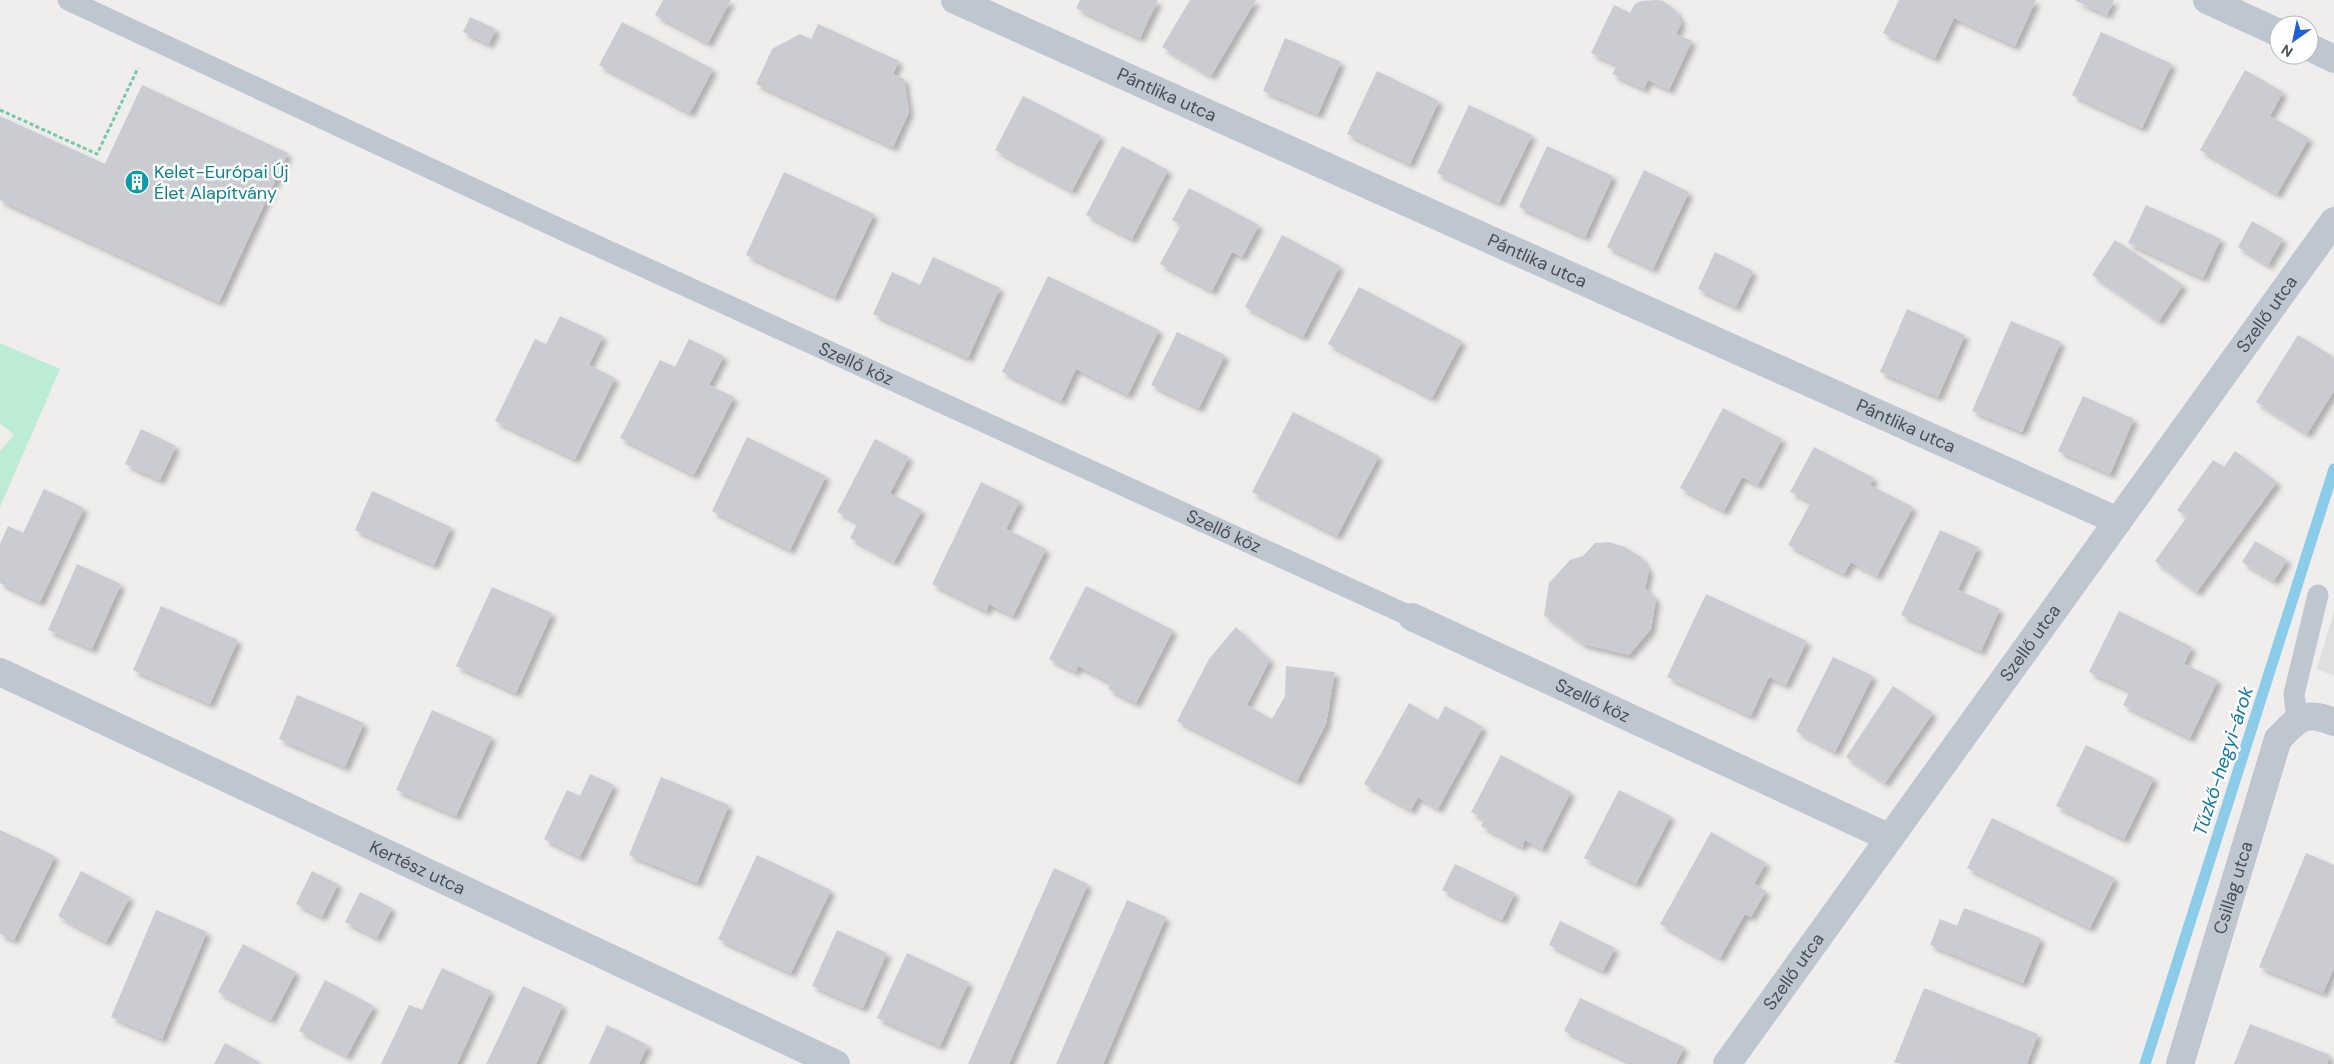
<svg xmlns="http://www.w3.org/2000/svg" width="2334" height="1064" font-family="'DM Sans',sans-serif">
<defs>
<filter id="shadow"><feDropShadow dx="4.5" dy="4.5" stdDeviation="2.5" flood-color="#0004"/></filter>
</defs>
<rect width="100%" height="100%" fill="#f0eded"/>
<path fill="#e1dedf" d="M2334,611v65l-17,-7z"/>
<path fill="#bcecd3" d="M0,343l60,26 -60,138v-56l14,-16 -14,-12z"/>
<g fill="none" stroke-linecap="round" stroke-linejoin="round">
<path stroke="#8bcce8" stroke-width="11" d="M2145,1064l189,-595"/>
</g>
<path fill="#caccd2" filter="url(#shadow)" d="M663,0h68l-23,43 -53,-28z
M1080,0h78l-18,38 -64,-30z
M1190,0h66l-45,76 -49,-29z
M1657,0l6,1 11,8 5,7 2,8 -5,10 16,7 -23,49 -21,-10 -4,9 -32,-15 5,-9 -26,-12 23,-48 16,8 5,-9 6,-3z
M1899,0h137l-21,46 -61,-28 -19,40 -52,-25z
M2074,0h40l-7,15z
M470,17l26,12 -7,15 -26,-12z
M622,22l91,47 -23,44 -91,-48z
M818,24l81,37 -6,13 11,5 5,33 -16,35 -137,-63 16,-35 28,-15 11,5z
M2101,32l71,32 -30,64 -70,-33z
M1285,38l56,24 -23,52 -55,-23z
M2245,70l38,22 -13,24 39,22 -32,56 -77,-44z
M1377,71l62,30 -29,63 -63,-30z
M142,85l146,68 -69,149 -219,-102v-84l105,48z
M1023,96l78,40 -29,55 -77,-41z
M1469,105l63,30 -33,68 -62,-30z
M1122,146l46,24 -36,69 -46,-24z
M1547,146l66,30 -28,61 -66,-30z
M1644,170l45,22 -36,77 -46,-22z
M784,172l90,42 -39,83 -89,-42z
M1189,188l70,37 -17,32 -10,-5 -20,39 -52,-27 21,-39 -9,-5z
M2146,205l75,34 -18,39 -75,-35z
M2252,221l31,18 -15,26 -30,-18z
M1282,235l58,31 -37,71 -58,-30z
M2115,240l68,45 -24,36 -67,-46z
M1715,252l38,19 -17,36 -38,-18z
M933,257l67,31 -32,70 -95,-44 19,-42 28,13z
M1048,276l111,54 -31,65 -52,-26 -15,32 -59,-29z
M1359,287l103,54 -30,57 -104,-54z
M1907,309l58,26 -27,62 -58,-25z
M560,316l43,20 -14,29 26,13 -40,81 -80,-38 40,-82 11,5z
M2011,321l50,21 -39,90 -50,-21z
M1177,332l48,23 -26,53 -48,-23z
M2298,335l36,22v34l-27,43 -51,-32z
M689,339l35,17 -15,29 25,12 -40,78 -74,-37 40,-78 15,7z
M2083,396l51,23 -24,55 -52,-23z
M1723,408l59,31 -24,46 -16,-8 -18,34 -44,-23z
M1293,412l86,44 -42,80 -85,-44z
M141,429l35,17 -16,34 -35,-16z
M747,437l79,39 -36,74 -78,-39z
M875,439l34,18 -19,36 32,17 -28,52 -44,-24 8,-16 -21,-10z
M1814,447l60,31 -4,7 43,22 -36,69 -26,-14 -7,12 -56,-29 23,-43 -21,-10z
M2235,451l42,31 -80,110 -42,-31 32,-44 -10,-7 36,-50 11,7z
M981,482l39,19 -14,28 40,20 -33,67 -24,-12 -3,7 -54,-27z
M44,489l40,19 -44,94 -40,-19v-39l8,-18 15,7z
M372,491l79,36 -17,38 -79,-35z
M1940,530l38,17 -20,43 42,19 -19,42 -80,-36z
M2255,541l32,19 -13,21 -32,-19z
M1609,542l16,5 16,10 8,14 -4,17 11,11 -5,30 -22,26 -46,-11 -39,-29 5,-32 21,-23 13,-4 12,-13z
M77,564l44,20 -29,65 -44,-19z
M1086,586l87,44 -37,73 -28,-14 3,-6 -33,-17 -2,6 -27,-13z
M492,587l60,26 -36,80 -60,-27z
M1706,594l101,47 -21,44 -17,-8 -18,39 -84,-39z
M161,606l77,34 -28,64 -77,-34z
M2119,611l73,36 -8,17 34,16 -28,58 -67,-33 7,-14 -41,-19z
M1236,627l34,33 -23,45 25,14 13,-23 1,-30 49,6 -9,52 -29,57 -120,-60 32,-62z
M1833,657l40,19 -38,76 -39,-21z
M1893,686l40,27 -48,70 -39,-26z
M297,695l67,28 -19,44 -66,-28z
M1409,703l29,17 7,-14 38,21 -45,82 -20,-12 -7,13 -47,-26z
M432,710l60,27 -36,79 -60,-26z
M2086,745l68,33 -30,61 -68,-33z
M1501,755l70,37 -29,57 -17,-9 -3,7 -41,-21 3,-7 -13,-7z
M590,774l24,11 -34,72 -36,-18 23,-49 13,6z
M661,777l68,28 -32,78 -68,-28z
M1619,790l52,26 -35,68 -52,-26z
M1992,818l123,60 -25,50 -123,-60z
M0,830l55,26 -41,84 -14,-6z
M1711,832l55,31 -12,21 12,7 -15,26 -6,-3 -25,44 -60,-34z
M2306,853l28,12v103l-11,25 -64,-26z
M757,855l74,35 -40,83 -73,-34z
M1455,864l60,29 -13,27 -60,-30z
M1054,868l34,16 -79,180h-41z
M81,871l49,26 -24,45 -48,-26z
M312,871l26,13 -16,33 -26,-13z
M360,892l32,16 -15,30 -32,-16z
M1127,900l39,17 -63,147h-47z
M1964,908l77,30 -18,45 -93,-38 10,-26 17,7z
M156,910l51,22 -45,107 -51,-22z
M1560,921l55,27 -12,23 -54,-26z
M837,930l50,23 -24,55 -51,-22z
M243,944l53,28 -25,48 -53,-28z
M907,953l62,29 -29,64 -63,-28z
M442,968l49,23 -34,73h-76l28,-59 13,5z
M325,980l49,26 -27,50 -48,-25z
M523,986l40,19 -27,59h-50z
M1924,988l114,46 -11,30 -133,-1z
M1580,998l104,49 -8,17h-42l-70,-33z
M2250,1024l80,31 -3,9h-93z
M607,1025l41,20 -9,19h-50z
M225,1043l34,19 -1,2h-44z"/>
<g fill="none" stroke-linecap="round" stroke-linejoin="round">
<path stroke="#76c9a7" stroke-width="3" stroke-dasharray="4 2.5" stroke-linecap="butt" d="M0,110l97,44 41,-86"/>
<g stroke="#bec6cf" stroke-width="21">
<path id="s1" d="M68,0l490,228 854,389"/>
<path d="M2297,719l-3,-25 24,-99"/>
</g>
<g stroke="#bec6cf" stroke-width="28">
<path id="s2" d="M955,0l1163,521"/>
<path d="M2207,0l72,33"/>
<path d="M2309,47l25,12"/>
<path id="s3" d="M1412,617l478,221"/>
<path id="s4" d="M0,672l836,392"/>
<path id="s5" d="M1727,1064l607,-843"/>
<path id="s6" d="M2180,1064l98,-325c21,-21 26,-29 56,-17"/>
</g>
</g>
<defs>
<symbol id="building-disc" viewBox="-11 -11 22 22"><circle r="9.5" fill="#0f9aa8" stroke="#fff"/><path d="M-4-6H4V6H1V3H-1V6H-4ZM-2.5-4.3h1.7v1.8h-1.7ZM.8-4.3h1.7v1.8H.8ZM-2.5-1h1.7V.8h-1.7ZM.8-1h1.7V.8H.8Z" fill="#fff"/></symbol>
</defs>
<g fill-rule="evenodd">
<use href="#building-disc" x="123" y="168" width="28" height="28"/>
</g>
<g text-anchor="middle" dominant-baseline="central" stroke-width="5" stroke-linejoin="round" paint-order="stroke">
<g font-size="18" fill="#464f5a" stroke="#fff">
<text stroke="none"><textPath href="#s2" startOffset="232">Pántlika utca</textPath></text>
<text stroke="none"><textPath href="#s2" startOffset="638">Pántlika utca</textPath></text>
<text stroke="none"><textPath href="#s5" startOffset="924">Szellő utca</textPath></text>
<text stroke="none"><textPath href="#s1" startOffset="868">Szellő köz</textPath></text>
<text stroke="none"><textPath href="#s2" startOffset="1042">Pántlika utca</textPath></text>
<text stroke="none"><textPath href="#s1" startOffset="1272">Szellő köz</textPath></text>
<text stroke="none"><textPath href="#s5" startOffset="519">Szellő utca</textPath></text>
<text stroke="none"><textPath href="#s3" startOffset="199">Szellő köz</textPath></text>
<text stroke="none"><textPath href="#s4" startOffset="461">Kertész utca</textPath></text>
<text stroke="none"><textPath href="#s6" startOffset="184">Csillag utca</textPath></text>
<text stroke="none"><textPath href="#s5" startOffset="114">Szellő utca</textPath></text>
</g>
<g font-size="18" fill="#0d838f" stroke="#fff" text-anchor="start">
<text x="154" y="172">Kelet-Európai Új<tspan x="154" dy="21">Élet Alapítvány</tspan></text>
</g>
<g font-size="19" font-style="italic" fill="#1277a1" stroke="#fff">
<text transform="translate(2223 761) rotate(-72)">Tűzkő-hegyi-árok</text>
</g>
</g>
<g transform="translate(2294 40) rotate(213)"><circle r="24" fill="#ffffff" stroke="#b5b9bd"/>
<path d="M0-4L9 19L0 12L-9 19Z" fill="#2060d7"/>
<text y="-8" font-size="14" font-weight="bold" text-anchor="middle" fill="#464f5a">N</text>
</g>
</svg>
